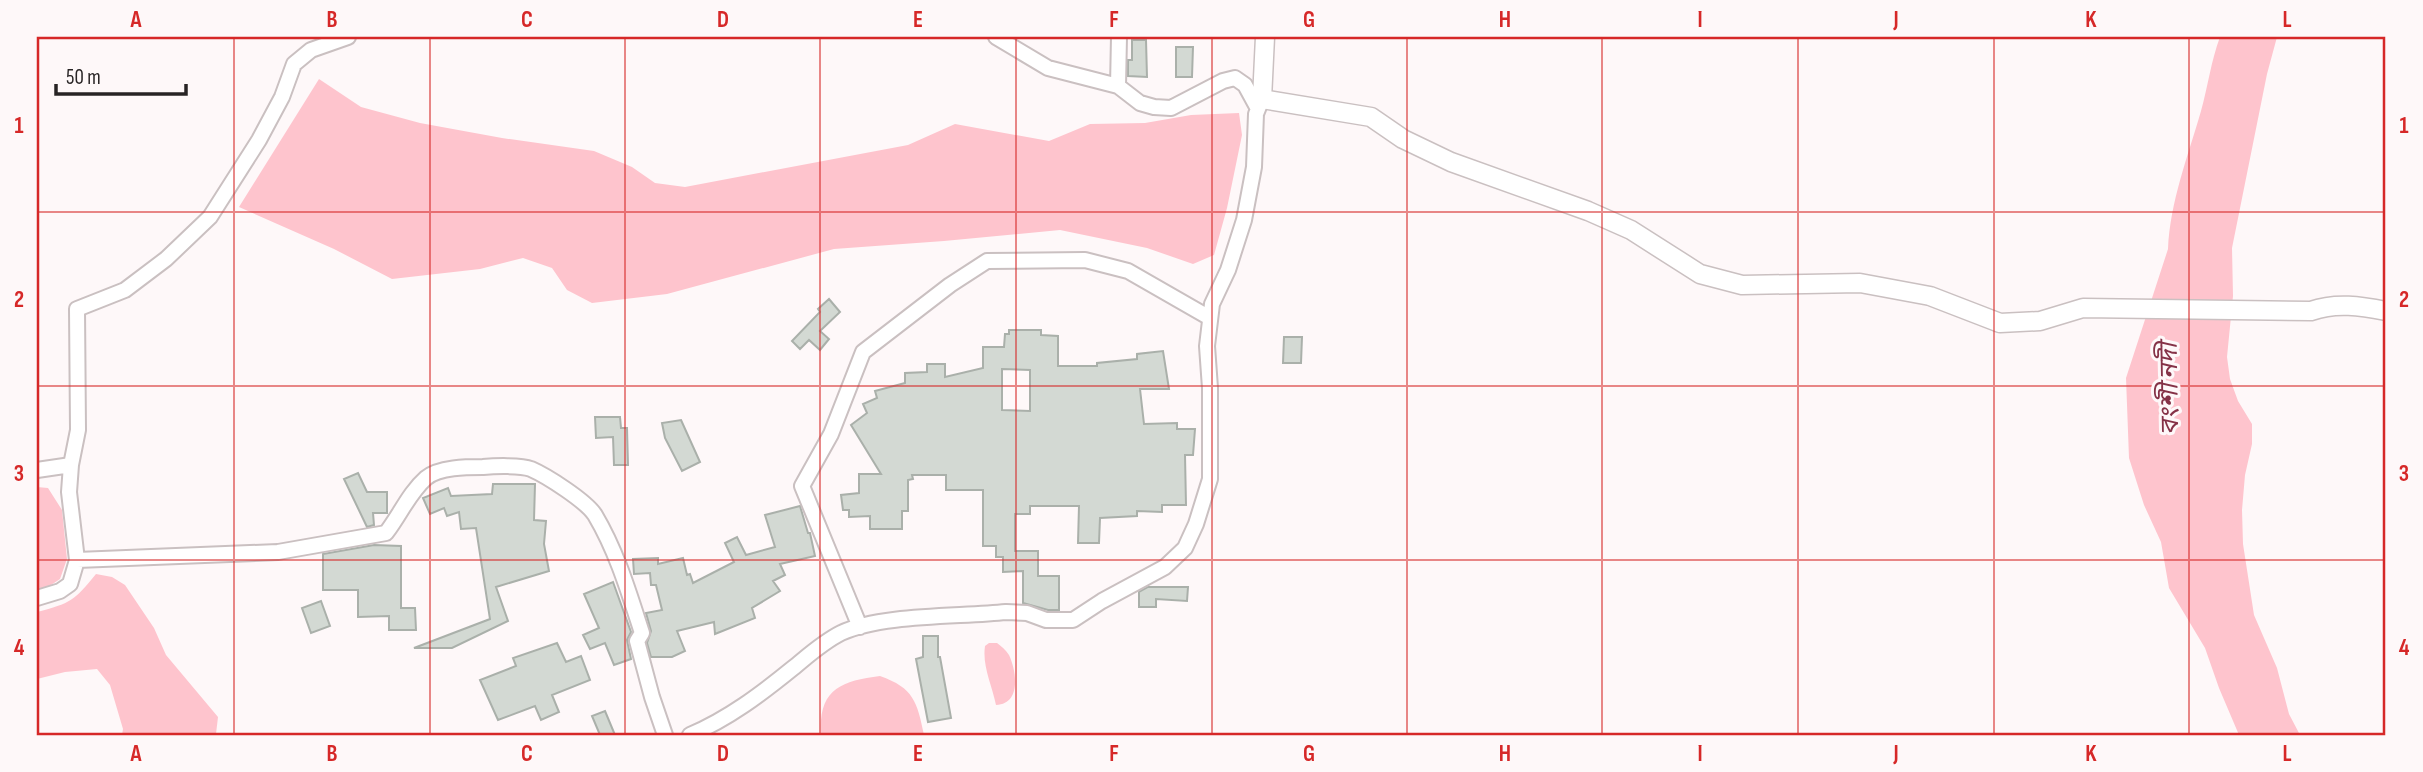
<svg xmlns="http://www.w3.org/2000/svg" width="2423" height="772" font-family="'Sofia Sans Condensed','Noto Sans Bengali',sans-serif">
<rect width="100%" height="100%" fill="#fef8f9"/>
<path fill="#fec4cd" d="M2220,37h57l-10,37 -35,174 1,48 -6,61 3,22 8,22 14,23v20l-7,31 -3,35 1,34 11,71 23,53 12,46 11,21h-61l-20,-47 -14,-40 -36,-60 -8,-46 -17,-37 -15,-47 -3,-80 42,-129c2,-47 20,-93 33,-138 7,-25 10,-50 19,-74z
M319,79l42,28 59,16 82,15 92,13 38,16 23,16 30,4 223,-42 47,-21 94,17 41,-17 55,-1 46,-8 48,-2 3,22 -15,73 -13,47 -21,9 -46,-16 -87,-18 -116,11 -110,8 -167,45 -75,9 -25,-13 -15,-22 -29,-10 -43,11 -88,10 -58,-30 -95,-42z
M37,487l11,1 14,22 5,49 -7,20 -15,10 -8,3z
M96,574l16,3 13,8 29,43 12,27 52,62 -2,17 -94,1 1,-6 -13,-44 -13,-16 -32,3 -28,7v-67c34,-9 37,-11 59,-38z
M989,643h8c4,3 9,7 12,12 8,17 12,49 -13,50 -4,-20 -14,-39 -11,-59z
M880,676c34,12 37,26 44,59h-103c-3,-45 19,-54 59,-59z"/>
<path fill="#d3d9d3" stroke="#aab0aa" stroke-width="2" fill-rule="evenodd" d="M1132,40h14l1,37 -19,-1v-16h4z
M1176,47h17l-1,30h-16z
M829,299l11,13 -20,19 9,8 -9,11 -11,-10 -9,9 -8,-8 28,-29 -2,-3z
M1009,330h32v5l17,1v30h39v-3l40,-4v-5l26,-3 6,38h-29l4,35 33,-1v6h18l-2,26h-8l1,50h-24v7l-25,-1v5l-37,2 -1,25h-21l1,-37h-49v8h-15v37h23v25h21v34h-11l-25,-7v-32l-20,1v-15h-7v-11h-13v-56h-37v-15h-34l1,4 -5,1v31h-6v18h-32v-13l-21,1v-7h-6l-2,-15 18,-2v-19h22l-30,-49 16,-12 -4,-9 14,-6 -2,-7 30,-8v-10l22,-1v-8h18v13l38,-9v-21h21l1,-13h4zM1002,369l28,1v41l-28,-1z
M1284,337h18l-1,26h-18z
M595,417h25l1,11h6l1,37h-14l-1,-28 -17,1z
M681,420l19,42 -18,9 -17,-33 -3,-15z
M358,473l9,19h20v21h-14l1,12 -7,2 -23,-48z
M493,484h42l-1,36 12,1 -2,23 5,27 -53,16 12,34 -56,27h-38l76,-29 -14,-91 -15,1 -2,-17 -12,4 -3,-8 -14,6 -7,-16 25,-10 3,8 41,-2z
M800,506l8,27h2l5,23 -35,8 5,11 -12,6 7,10 -28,17 3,10 -40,16 -1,-12 -37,9 8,20 -13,6h-21l-4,-14 4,-12 -5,-18 16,-3 -6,-25h-5l-1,-12 -16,1 -1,-15 25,-1v6l25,-6 4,17 3,-1 3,9 41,-21 -9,-19 12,-6 9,18 29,-8 -10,-32z
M374,545l27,1v62h14l1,22h-27v-14l-31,1v-27h-35v-36z
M613,582l18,50 -4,8 4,19 -17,6 -9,-22 -15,6 -7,-14 16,-7 -15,-34z
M1148,587h40l-1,14 -31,-2v8h-17v-15z
M321,601l9,25 -19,7 -9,-25z
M923,636h15v21h2l11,61 -23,4 -12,-63 7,-2z
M557,643l9,19 15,-6 9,24 -38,15 7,17 -18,8 -6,-14 -37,14 -18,-40 36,-14 -3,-8z
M605,711l10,24h-15l-8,-19z"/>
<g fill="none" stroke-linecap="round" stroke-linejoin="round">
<defs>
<path id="minor" d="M996,37l52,31 70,18 22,17 14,4 17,1 52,-27 12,-3 10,7 12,22
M1118,86l1,-49
M37,470l34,-5
M77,560l201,-8 108,-19c14,-18 23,-40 40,-55 13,-11 41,-11 57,-11 11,-1 38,-2 48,2 16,7 55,32 64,46 22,37 34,78 47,118l-5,8 15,56 13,38
M37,598l23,-7 10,-7 7,-24 -8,-68 2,-27 7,-35 -1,-121 48,-19 41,-31 44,-42 49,-77 23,-43 12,-33 17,-14 37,-13
M860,627l-58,-141 29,-52 32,-82 87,-67 37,-24 98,-1 43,11 82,47
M690,735c38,-16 71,-41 103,-67 16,-13 30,-26 48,-35 40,-19 119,-16 165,-21l21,1 19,7h27l29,-19 63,-34 20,-19 11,-24 14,-45v-91l-3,-42 5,-42 16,-34 16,-50 10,-53 2,-53 6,-15"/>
<path id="tertiary" d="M1265,37l-3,62 109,18 32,22 48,23 137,49 43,19 69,44 42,11 118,-2 70,13 70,27 40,-2 43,-13 228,3c25,-9 50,-5 75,0"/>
</defs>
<use href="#minor" stroke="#cac0c1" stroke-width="18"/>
<use href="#tertiary" stroke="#cac0c1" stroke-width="21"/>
<use href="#minor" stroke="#fff" stroke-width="14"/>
<use href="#tertiary" stroke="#fff" stroke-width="18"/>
</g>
<path fill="none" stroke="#d62828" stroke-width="2" stroke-opacity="0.55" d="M234,37v698M430,37v698M625,37v698M820,37v698M1016,37v698M1212,37v698M1407,37v698M1602,37v698M1798,37v698M1994,37v698M2189,37v698M37,212h2349M37,386h2349M37,560h2349"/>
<g text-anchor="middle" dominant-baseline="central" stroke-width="6" stroke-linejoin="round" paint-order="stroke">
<g font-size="26" font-style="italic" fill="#853247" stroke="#fef8f9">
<text transform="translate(2170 389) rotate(-91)">বংশী নদী</text>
</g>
</g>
<rect width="2423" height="772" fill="none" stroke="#fef8f9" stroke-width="77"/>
<path d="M56 84v10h130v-10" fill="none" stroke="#282425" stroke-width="3.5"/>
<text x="66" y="84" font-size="21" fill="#282425" stroke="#fef8f9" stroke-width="5" paint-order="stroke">50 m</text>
<rect x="38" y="38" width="2346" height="696" fill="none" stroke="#d62828" stroke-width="2.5"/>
<g font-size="23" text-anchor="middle" font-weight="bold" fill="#d62828">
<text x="136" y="27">A</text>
<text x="332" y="27">B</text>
<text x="527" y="27">C</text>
<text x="723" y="27">D</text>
<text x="918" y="27">E</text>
<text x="1114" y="27">F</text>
<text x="1309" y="27">G</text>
<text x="1505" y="27">H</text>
<text x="1700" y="27">I</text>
<text x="1896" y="27">J</text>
<text x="2091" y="27">K</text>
<text x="2287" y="27">L</text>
<text x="19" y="133">1</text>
<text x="2404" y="133">1</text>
<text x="19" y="307">2</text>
<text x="2404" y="307">2</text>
<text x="19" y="481">3</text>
<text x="2404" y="481">3</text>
<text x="19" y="655">4</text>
<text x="2404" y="655">4</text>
<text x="136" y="761">A</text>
<text x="332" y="761">B</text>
<text x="527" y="761">C</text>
<text x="723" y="761">D</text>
<text x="918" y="761">E</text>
<text x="1114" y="761">F</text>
<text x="1309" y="761">G</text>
<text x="1505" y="761">H</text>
<text x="1700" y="761">I</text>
<text x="1896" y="761">J</text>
<text x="2091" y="761">K</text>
<text x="2287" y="761">L</text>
</g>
</svg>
